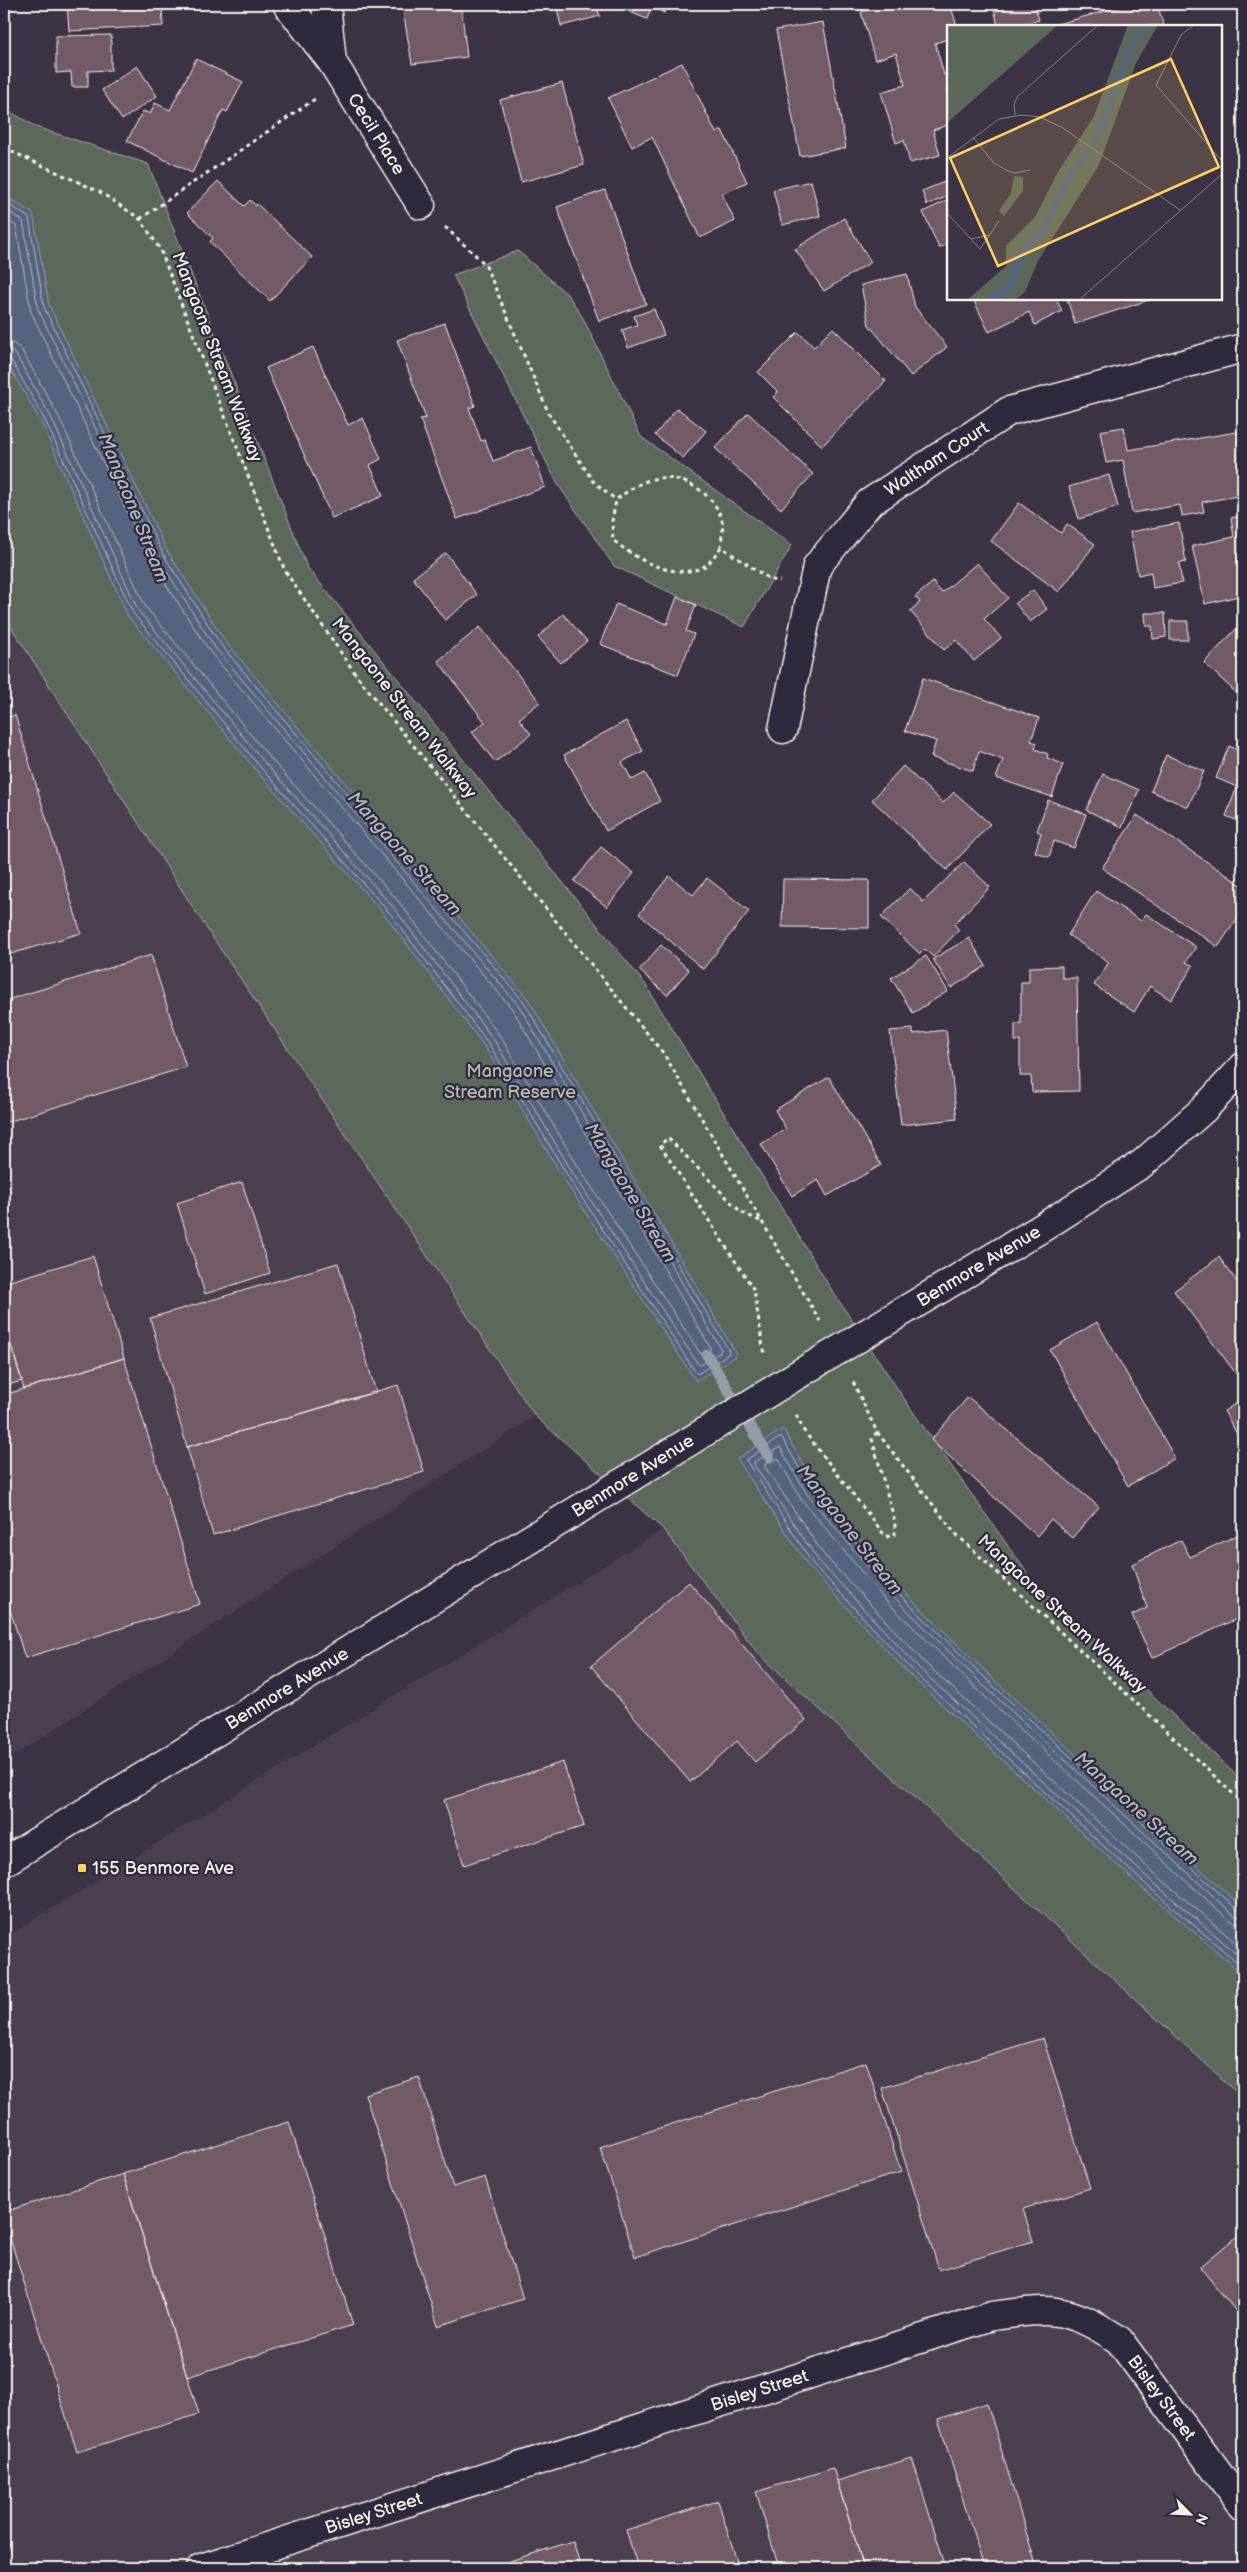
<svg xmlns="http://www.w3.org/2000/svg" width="1247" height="2572" font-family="'Balsamiq Sans',sans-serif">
<rect width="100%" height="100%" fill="#3c3445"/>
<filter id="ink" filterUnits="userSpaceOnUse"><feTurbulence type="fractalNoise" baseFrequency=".02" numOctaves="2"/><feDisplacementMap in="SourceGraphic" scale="10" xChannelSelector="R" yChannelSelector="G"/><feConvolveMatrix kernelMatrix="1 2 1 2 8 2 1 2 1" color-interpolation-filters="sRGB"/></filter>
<g filter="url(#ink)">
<path fill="#4c3f4f" d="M4,616l209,322 322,478 -531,346z
M663,1529l95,124 485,445v470h-1239v-630z"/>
<path fill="#5c675c" stroke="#a8aca2" d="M4,108l32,19 112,37 159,403 338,417 186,305 80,120 121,171 211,202v316l-485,-445 -95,-124 -128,-113 -322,-478 -209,-322z
M518,251l50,44 15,23 58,119 151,108 -48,82 -130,-61 -57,-83 -104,-208z"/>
<path fill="#55637e" stroke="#959ca8" d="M4,195l29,19 16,91 118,246 58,90 303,358 209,356 -41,26 -131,-200 -80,-134 -101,-133 -128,-144 -128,-154 -86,-192 -38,-67z
M783,1429l33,58 82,99 94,92 251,230v66l-103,-88 -228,-209 -103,-110 -72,-108z"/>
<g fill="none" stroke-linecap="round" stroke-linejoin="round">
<path stroke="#b4b8be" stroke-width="1" d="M4,201l25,17 15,89 119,247 58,91 303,357 205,349 -1,3 -29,19h-3l-127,-195 -80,-134 -101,-133 -128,-144 -127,-154 -87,-191 -36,-64 -6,-2
M4,208l19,13 15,88 120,249 58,91 303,357 202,343 -1,3 -19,13 -3,-1 -124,-189 -80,-135 -101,-133 -128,-144 -127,-153 -86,-191 -36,-64 -6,-5 -6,-1
M4,217l12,9 15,86 120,250 60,91 302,357 197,337v3l-7,4 -3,-1 -119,-182 -81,-135 -101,-134 -129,-144 -125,-152 -87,-191 -37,-66 -8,-6 -9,-1
M1243,1912l-5,-2 -250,-229 -93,-91 -83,-100 -30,-52h-3l-33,22 67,104 102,109 229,210 99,84
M1243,1918l-9,-3 -250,-229 -93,-92 -84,-100 -27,-47 -26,15v3l64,95 102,109 228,209 95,81
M1243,1925l-14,-5 -250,-229 -94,-91 -84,-101 -23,-41 -13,6v3l59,88 101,108 228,209 90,77"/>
<path stroke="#959ca8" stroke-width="11" d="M707,1355l62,102"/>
</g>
<path fill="#725a66" stroke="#f4f1e8" d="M67,4h95l1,22 -94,5z
M402,4l59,1 6,52 -55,7z
M556,4h40l4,12 -39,10z
M611,4h57l-4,9 -12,-6 -5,12z
M888,4h62l7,22h-9v13l-13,4 9,32 4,-1v51l-15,5 7,25 -30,8 -6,-23 -8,3 -15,-51 24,-7 -9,-32 -21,7 -14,-48z
M993,4h41l5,16 -23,6h-18z
M1131,4h26l7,22h-114z
M823,22l23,126 -46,8 -24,-126z
M111,35v35l-23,1v16h-16l-1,-15 -15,1v-37z
M196,59l47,23 -16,30 -4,-2 -31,63 -65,-32 16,-30 7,3 5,-11 15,7z
M682,63l34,70 6,-3 25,52 -25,12 13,27 -35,17 -48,-101 -20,10 -24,-49z
M137,66l20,30 -35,24 -20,-30z
M562,83l22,82 -63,17 -21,-82z
M218,181l26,25 6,-6 6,6 1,-2 55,53 -42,44 -60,-59 3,-4 -26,-25z
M811,181l9,35 -38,9 -9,-35z
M947,181l1,15 -21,9 -5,-14z
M605,190l41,114 -47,17 -42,-114z
M948,200v44l-9,4 -16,-36z
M844,218l27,44 -47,29 -29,-42z
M907,274l8,33 32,40 -36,29 -42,-51 -8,-40z
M973,299h83l6,12 -27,14 -6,-13 -40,20z
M1067,299h85l-77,25z
M654,309l10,26 -36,13 -6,-18 15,-5 -3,-9z
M445,323l30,83 -6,2 12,33 4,-1 8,21 38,-14 14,40 -88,32 -37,-100 6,-1 -29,-78z
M833,328l53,53 -64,65 -49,-49 5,-5 -20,-20 40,-40 16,15z
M313,347l35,78 15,-7 18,41 -11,6 13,31 -51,22 -66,-150z
M677,408l29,23 -23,27 -28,-23z
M748,413l65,61 -32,35 -66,-61z
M1124,427l4,23 115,-19v64l-41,7 2,10 -22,4 -2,-11 -48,8 -9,-53 -17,3 -6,-32z
M1109,475l9,32 -39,12 -10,-32z
M1019,503l42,30 6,-9 28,20 -36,48 -68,-51z
M1243,515v80l-38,9 -13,-58 42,-9 -3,-19z
M1179,523l7,39 -7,1 3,20 -29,5 -2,-16 -13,3 -8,-43z
M446,553l31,42 -32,25 -32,-42z
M977,563l31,35 -24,21 17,19 -27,23 -18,-21 -12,10 -34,-39 10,-9 -5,-5 18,-15 9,11z
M1033,590l14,19 -17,13 -15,-19z
M677,597l19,8 -10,26 8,3 -16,41 -78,-31 16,-40 51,20z
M1145,613h20l1,24 -13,2 -1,-13h-6z
M563,614l24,27 -26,22 -23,-26z
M1170,621h18v19h-18z
M480,627l60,75 -21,17 12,15 -36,28 -23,-30 13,-10 -47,-61z
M1237,628l6,6v65l-39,-36z
M923,678l116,40 -8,23 6,2 -2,6 13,5 -1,4 16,6 -11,33 -56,-19 7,-18 -24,-9 -6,20 -42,-14 5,-16 -31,-10z
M15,715l66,218 -77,23v-237z
M626,721l17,30 -21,11 10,18 13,-7 15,28 -54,30 -42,-76z
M1229,746l14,6v71l-17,-7 11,-29 -21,-9z
M1166,755l38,16 -16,36 -37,-16z
M903,766l40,37 11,-11 36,32 -43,46 -75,-70z
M1103,774l36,16 -17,37 -36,-17z
M1048,800l38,14 -12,34 -20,-7 -5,16 -14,-5 6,-19 -4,-2z
M1137,815l106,71v24l-25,37 -116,-79z
M601,847l33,26 -27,34 -33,-26z
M964,862l26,25 -36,37 5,6 -26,27 -8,-8 -5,5 -39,-37 29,-29 13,14z
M669,876l24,19 14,-17 42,33 -46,58 -64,-55z
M783,879l86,1v48l-87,-1z
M1096,891l45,30 5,-7 50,33 -10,15 7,4 -22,34 -21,-14 -16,26 -40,-27 15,-23 -41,-27z
M969,938l17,28 -35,22 -18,-29z
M661,945l28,25 -22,25 -28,-25z
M151,955l35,112 -182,56v-122z
M926,956l22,35 -35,22 -22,-35z
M1062,966v12h15l2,113 -47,1 -1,-16h-11v-35h-5v-17h6v-42h8v-15z
M913,1029v5l33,-4 11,89 -56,6 -11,-94z
M829,1077l52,88 -54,31 -9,-16 -26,16 -31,-52 25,-15 -11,-19z
M242,1182l28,91 -65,21 -28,-91z
M93,1256l31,102 -100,31 -20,-67v-39z
M1219,1257l24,33v93l-69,-92z
M338,1263l38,129 -189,55 -37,-129z
M4,1322l18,59 -18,5z
M1097,1322l78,136 -47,28 -78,-136z
M124,1358l76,246 -175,54 -21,-68v-195z
M398,1385l26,87 -211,63 -26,-88z
M968,1397l131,110 -27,31 -21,-19 -14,17 -106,-96z
M1243,1399v46l-19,-34z
M1242,1533l1,83 -91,42 -20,-43 15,-7 -15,-44 49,-24 9,17z
M689,1582l117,138 -51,42 -18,-21 -47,41 -99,-116z
M563,1762l21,64 -120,39 -20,-65z
M1043,2038l47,150 -67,21 10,32 -94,29 -57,-182z
M866,2062l35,110 -266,85 -35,-110z
M419,2077l34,110 32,-10 38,122 -85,27 -73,-232z
M289,2122l64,203 -166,52 -64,-203z
M123,2174l76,240 -122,38 -73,-233v-7z
M1243,2231v89l-43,-53z
M987,2403l50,165h-53l-46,-149z
M912,2458l34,110h-82l-27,-87z
M833,2468l31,100h-85l-23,-76z
M718,2501l21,67h-101l-12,-38z
M573,2541l8,27h-86l-1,-2z"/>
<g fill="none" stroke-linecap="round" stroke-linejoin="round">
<defs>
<g id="minor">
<path id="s1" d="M287,4l45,58 89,143"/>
<path d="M326,4l6,58"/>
<path id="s2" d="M783,729l34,-163 52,-63 140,-92 234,-63"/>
<path id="s3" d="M201,2568l791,-252c60,-8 75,-10 127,24l124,167"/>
</g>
<g id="tertiary">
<path id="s4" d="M802,1372l243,-146 98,-63 61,-54 39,-42"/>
<path id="s5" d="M4,1862l686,-421"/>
</g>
</defs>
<use href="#minor" stroke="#f4f1e8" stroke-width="31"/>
<use href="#tertiary" stroke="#f4f1e8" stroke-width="31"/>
<path stroke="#f4f1e8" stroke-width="3" stroke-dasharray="4 4" stroke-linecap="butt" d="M4,148l96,44 40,27 20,30 125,322 72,105 307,378 156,267
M140,219l175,-120
M445,227l40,37 64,150 44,67 23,19
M721,547c-5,6 -11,17 -18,20 -30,14 -67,-8 -90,-27l-1,-19 4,-21c12,-10 28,-21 44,-22 26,-2 55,17 62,42 2,8 -1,19 -1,27l50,33 9,1
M760,1221l-19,-9 -73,-74 -8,7 94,145 9,58 3,6
M853,1382l24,50 77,100 289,271
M796,1415l8,16 82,106 9,-3v-12l-23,-83 5,-7"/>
<use href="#minor" stroke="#2f2a3d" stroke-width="28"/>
<use href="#tertiary" stroke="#2f2a3d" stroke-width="28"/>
<defs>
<path id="tertiary-bridge" d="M690,1441l112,-69"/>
</defs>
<use href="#tertiary-bridge" stroke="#f4f1e8" stroke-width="31" stroke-linecap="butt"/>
<use href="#tertiary-bridge" stroke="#2f2a3d" stroke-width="28"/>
</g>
</g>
<rect fill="#ffd166" stroke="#2f2a3d" stroke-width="2" x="77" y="1863" width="10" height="10" rx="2.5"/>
<g text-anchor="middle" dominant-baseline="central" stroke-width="4.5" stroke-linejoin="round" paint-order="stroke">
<g font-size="18" fill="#f4f1e8" stroke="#2f2a3d">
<text stroke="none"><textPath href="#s1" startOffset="158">Cecil Place</textPath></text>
<text transform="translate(217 357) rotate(69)">Mangaone Stream Walkway</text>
<text stroke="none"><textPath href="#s2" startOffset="329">Waltham Court</textPath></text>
<text transform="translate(404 708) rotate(52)">Mangaone Stream Walkway</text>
<text stroke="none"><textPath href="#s4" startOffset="206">Benmore Avenue</textPath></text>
<text transform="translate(633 1476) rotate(-32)">Benmore Avenue</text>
<text transform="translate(1062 1614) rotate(43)">Mangaone Stream Walkway</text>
<text stroke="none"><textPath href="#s5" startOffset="332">Benmore Avenue</textPath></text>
<text stroke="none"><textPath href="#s3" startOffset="586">Bisley Street</textPath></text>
<text stroke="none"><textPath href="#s3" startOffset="1036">Bisley Street</textPath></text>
<text stroke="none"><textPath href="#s3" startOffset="181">Bisley Street</textPath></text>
</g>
<g font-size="18" fill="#b7bab0" stroke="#2f2a3d">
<text x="510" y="1071">Mangaone<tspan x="510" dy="21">Stream Reserve</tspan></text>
</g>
<g font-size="18" fill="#f4f1e8" stroke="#2f2a3d" text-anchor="start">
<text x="92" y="1868">155 Benmore Ave</text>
</g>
<g font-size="19" font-style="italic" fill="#b4b8be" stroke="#2f2a3d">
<text transform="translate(133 508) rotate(68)">Mangaone Stream</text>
<text transform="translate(404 854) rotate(48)">Mangaone Stream</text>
<text transform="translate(630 1193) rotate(59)">Mangaone Stream</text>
<text transform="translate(849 1530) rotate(52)">Mangaone Stream</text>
<text transform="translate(1136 1809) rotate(42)">Mangaone Stream</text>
</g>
</g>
<g transform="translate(947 25)">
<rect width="275" height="275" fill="#3c3445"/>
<path d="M0,0h111l-111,98zM181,0h30l-22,38 -37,102 -61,96 -13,31 -10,8h-48l39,-34v-20l29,-29 23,-45 36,-56zM67,151l9,1v14l-19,25 -5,-5 12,-18z" fill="#5c675c"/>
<path d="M195,0h6l-15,23 -26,75 -12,23 -4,-3 41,-103zM139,125l4,3 -21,31 -23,47 -22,26 -11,31 -15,12h-14l27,-20 4,-26 24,-24 24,-48z" fill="#55637e"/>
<path fill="none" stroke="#868086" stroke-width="1" d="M247,0l-13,10 -25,50 66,76M68,90l-1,-11 4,-8 80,-71M26,112l21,26 14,8 7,2 15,-3M0,133l52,-39 23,-4 18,2 23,11 117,82M0,188l33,36 19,-28M24,214l19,-4M132,275l143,-126"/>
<path fill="#ffd166" fill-opacity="0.15" stroke="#ffd166" stroke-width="2.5" d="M224,34l48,108 -221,99 -48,-108z"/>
<rect width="275" height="275" fill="none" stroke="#f4f1e8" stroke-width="2.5"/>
</g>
<rect width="1247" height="2572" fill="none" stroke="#2f2a3d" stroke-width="20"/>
<rect x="10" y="10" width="1227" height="2552" fill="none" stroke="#f4f1e8" stroke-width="2" filter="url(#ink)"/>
<g transform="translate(1190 2514) rotate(114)" stroke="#2f2a3d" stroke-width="4" paint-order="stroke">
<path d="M0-4L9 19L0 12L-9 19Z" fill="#f4f1e8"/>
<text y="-8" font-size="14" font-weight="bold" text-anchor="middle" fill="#f4f1e8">N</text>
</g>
</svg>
